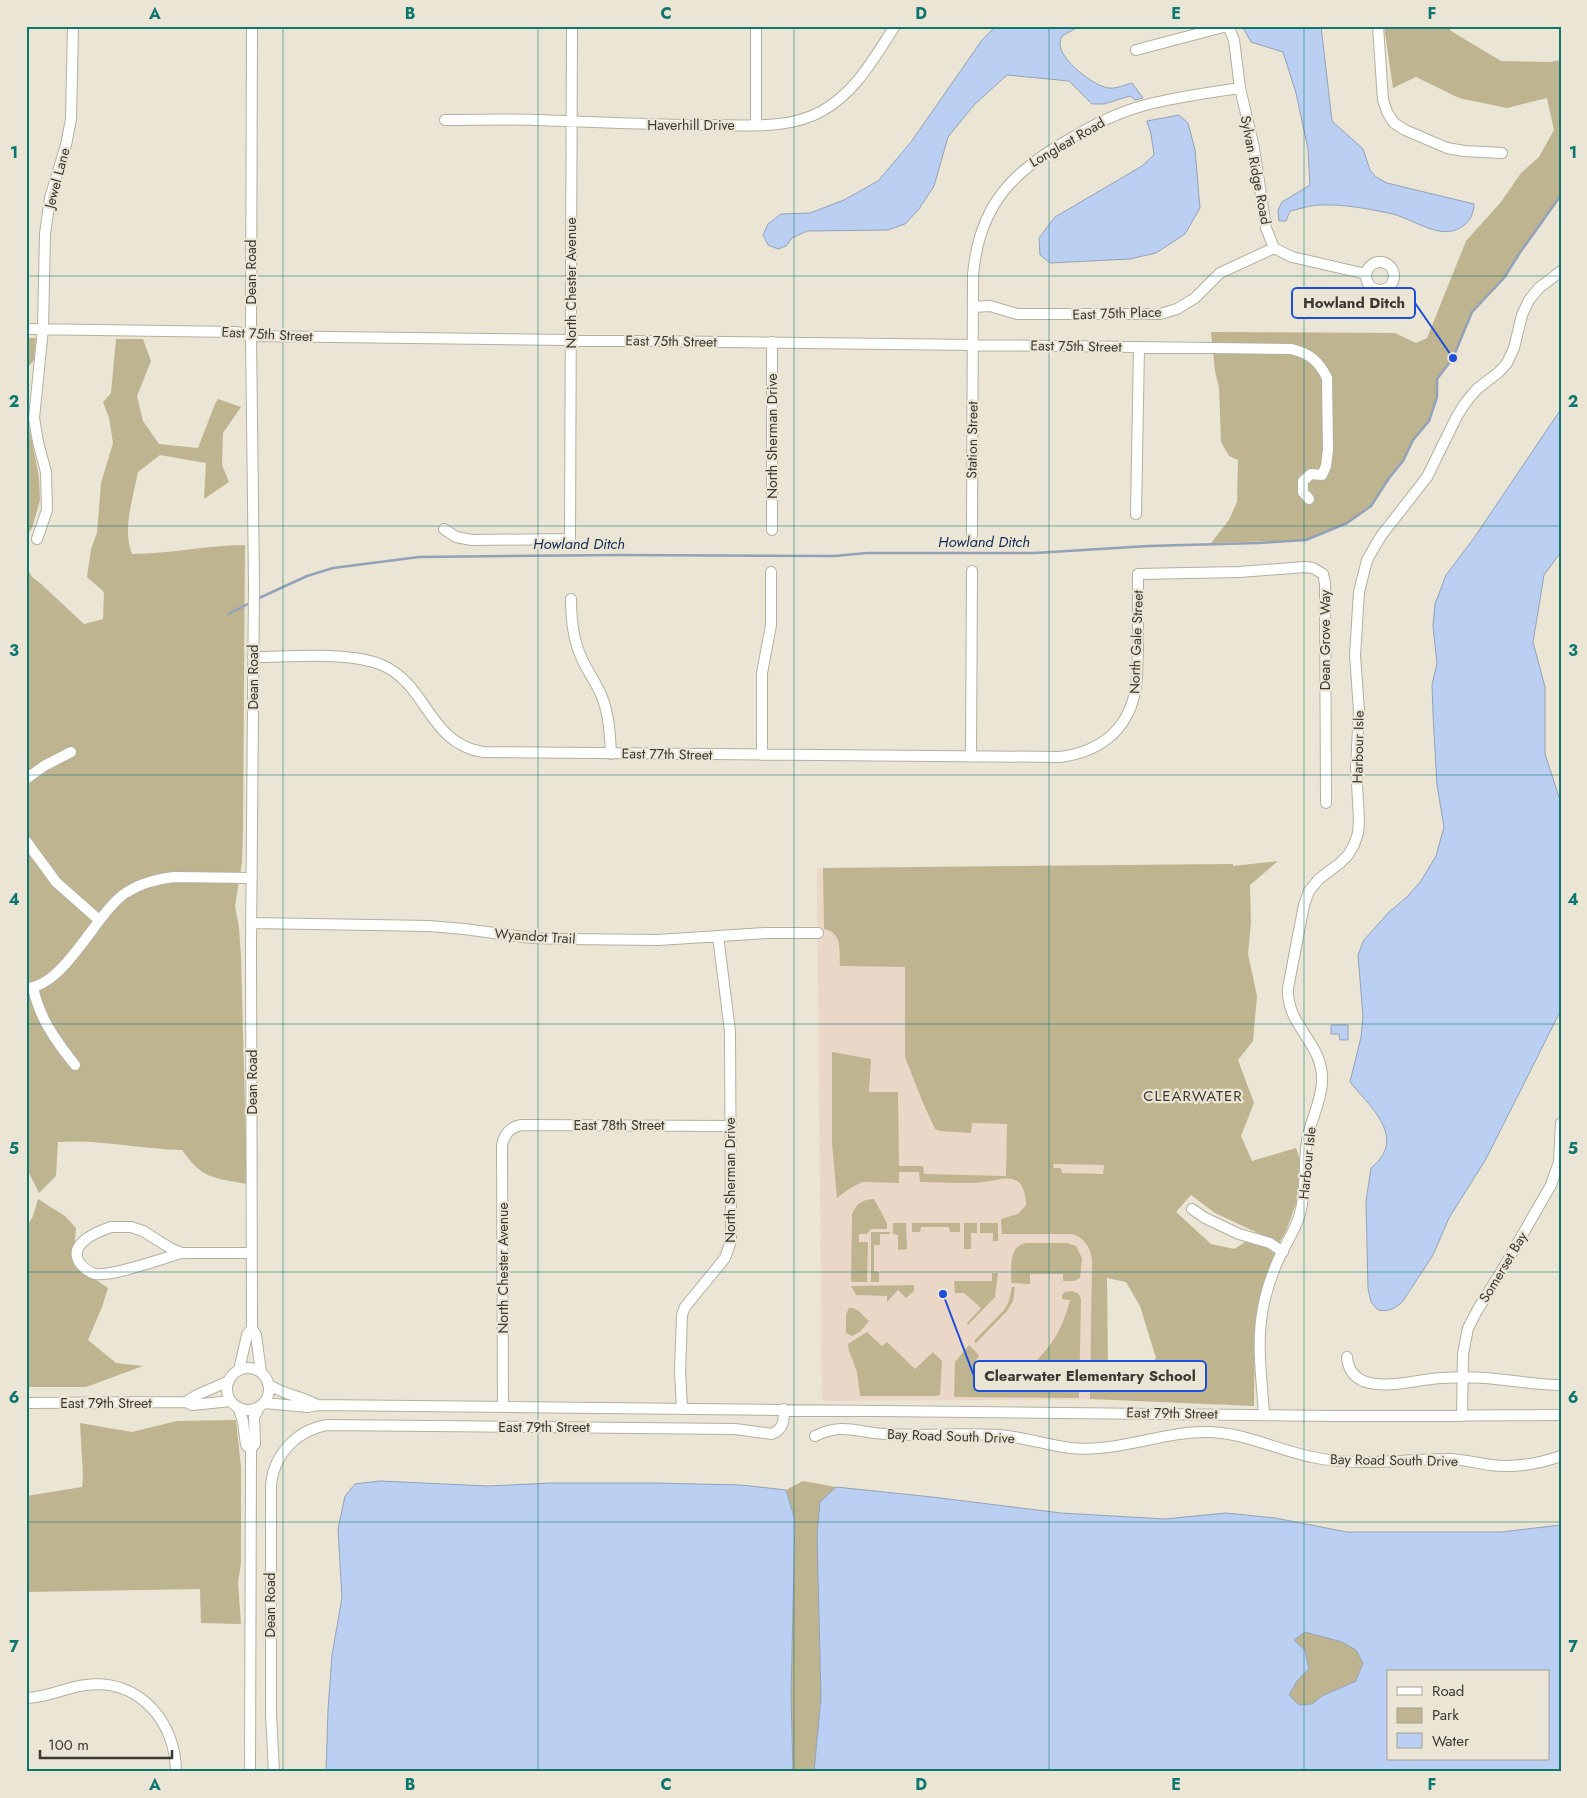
<svg xmlns="http://www.w3.org/2000/svg" width="1587" height="1798" font-family="Jost,sans-serif">
<rect width="100%" height="100%" fill="#eae5d4"/>
<path fill="#ebd7c8" d="M1233,864l1,96 -128,210 2,229 -286,2 -5,-533z"/>
<path fill="#bfb490" fill-rule="evenodd" d="M1384,26h64l3,5 50,30 49,1 11,-2v135l-42,59 -15,24 -32,34 -19,46 -16,21v18l-8,24 -16,19 -10,21 -14,17 -18,28 -24,17 -41,17 -95,3 18,-23 8,-18 1,-42 -9,-4 -8,-14 -2,-54 -4,-17 -4,-39 184,1 21,10 11,-5 39,-97 35,-39 20,-29 18,-16 15,-27 -7,-32 -40,10 -48,-10 -43,-21 -23,11z
M26,338h10l-2,22 -6,7 -2,-1z
M116,339h27l8,22 -14,35 6,25 16,23 39,4 17,-44 3,-5 23,8 -18,26 -1,32 7,17 -25,17 2,-36 -46,-8 -22,17c-5,27 -16,56 -6,82 38,0 75,-9 113,-9l-2,284 -1,33 -7,44 4,21 2,30 6,227c-33,-6 -45,-5 -65,-34 -42,-1 -82,-11 -124,-8l-2,34 -17,17 -13,-26v-601l6,11 8,6 44,41 19,-5 1,-27 -17,-15 4,-28 6,-16 4,-50 12,-40 -4,-25 -6,-16 8,-9z
M26,405h3v22l10,50 1,23 -8,28 -6,9z
M1278,861l-28,24 1,37 -3,32 9,42 -4,45 -15,19 16,43 -13,33 11,25 44,-13 5,15 -4,38 -11,30 -7,12 -64,-30 -24,-18 -15,17 35,32 23,5 13,-8 19,6 11,9 -12,24 -10,41 -1,85 -164,-7 2,-139c-2,-13 -7,-22 -20,-26h-70l-1,-15 17,-5 8,-9c0,-8 -2,-20 -9,-24 -9,-5 -19,-1 -27,0 -21,4 -49,1 -70,1l-1,-10h-20v11l-37,-1 -13,7 -12,9 -5,-54v-92l39,7 -2,33h29l1,74h24l1,8 82,2 1,-52 -35,-1 -1,10 -31,-2 -5,-2 -12,-26 -18,-46v-90l-65,-1c-1,-16 3,-33 -16,-37l-1,-61 410,-4v2zM1053,1164l51,1 -1,9 -41,-1 -1,-5h-7zM1107,1278l19,4 14,24 16,52 -17,20 -31,-3z
M38,1199l27,17 11,12 -3,36 35,24 -6,19 -14,33 28,23 27,3 -57,21h-60v-159l7,-12z
M874,1199l13,24v6h-16l-4,5h-8v8h9l-1,40h-16l1,-67c3,-11 11,-16 22,-16z
M893,1223h13l1,26 -9,1v-15l-5,-1z
M912,1223h48v9h-10l-1,-5h-28l-1,5h-8z
M964,1223h13v10h-6v16h-7z
M980,1223h18v18h-5v-8h-13z
M871,1232h19v2h-10v11h-6v26l5,1v10h-8z
M1027,1243h40l9,3 6,12 -2,20 -6,3h-11v-7h-33v10l-19,-1c1,-15 -4,-37 16,-40z
M992,1273h6l-3,24 -27,28 -1,-2 14,-15 -17,-15h-9l-1,-12h38z
M914,1285v6l-8,7 -8,-8 -11,12v-6l-31,-1 -5,-9z
M1012,1287h3l-2,14 -6,10 -31,32 -2,-2 30,-31 5,-9z
M1072,1291l7,3 2,6 -2,98 -125,-1 1,-35 14,-17 10,10c-10,15 -2,37 18,30 4,-1 8,-6 12,-9l6,6c29,-29 44,-40 55,-82l-8,-1v-4l3,-3z
M849,1308c8,-2 14,8 20,13l-9,11 -8,4 -6,-3v-19z
M867,1332l15,14 5,-4 28,27 18,-17 9,9 -2,34 -4,1h-76l-3,-24 -8,-21 -1,-7z
M236,1420l5,48v95l-3,20 3,41 -40,-1 -1,-34 -174,3v-96l56,-9 1,-12 -3,-52 52,9 45,-11z
M803,1481l33,6 -16,15 -2,78 3,117 -7,75h-21l-2,-77 4,-175 -9,-30z
M1305,1632l37,10 14,8 7,13 -7,18 -34,15 -10,8 -13,1 -10,-9 8,-15 12,-12 -4,-19 -11,-10z"/>
<path fill="#bbcff2" stroke="#94a2b8" fill-rule="evenodd" d="M996,26h84l-18,10c-1,3 -2,5 -2,8 0,16 34,42 48,44 8,1 17,-3 24,-5l11,15 -8,2 -5,-4 -26,8h-12l-23,-23 -62,-6 -33,30 -26,32 -14,49 -15,23 -14,15 -17,6 -81,1 -15,7 -6,8 -8,3 -10,-4 -5,-10 5,-11 13,-10 29,-1 34,-13 34,-19 33,-39 71,-102z
M1242,26h79l11,95 31,28 7,21 6,7 11,6 87,21c0,14 -9,24 -22,27 -18,4 -41,-12 -59,-17 -23,-5 -49,-10 -73,-9 -10,0 -20,4 -30,6l-4,10h-7l-1,-11 4,-8 28,-17 -2,-36 -12,-56 -13,-41 -32,-10z
M1179,115l9,8 7,27 5,58 -15,26 -29,19 -26,6 -80,4 -10,-8 -1,-17 16,-21 87,-51 12,-11 -3,-21 -4,-13z
M1561,409v143l-17,23 -11,67 12,45v67l16,49v207l-75,149 -37,59 -16,37 -30,46c-8,8 -14,11 -25,9l-7,-8 -3,-14 -2,-87 5,-33c37,-30 0,-60 -21,-86l11,-45 2,-21 -5,-61 6,-15 25,-28 18,-15 14,-16 15,-25 8,-29 -7,-42 -4,-71 -1,-29 5,-22 -4,-37 2,-22 11,-29 28,-37z
M1331,1025h17v15h-8l-1,-6h-8z
M380,1481l108,5 63,-3h102l88,2 45,5 9,30 -4,175 2,77h-467l2,-62 4,-55 10,-57 -4,-69 7,-33 10,-12z
M836,1487l96,10 129,16 104,6 61,-6 49,5 72,14h154l60,-7v247h-747l7,-75 -4,-163 3,-32zM1305,1632l37,10 14,8 7,13 -7,18 -34,15 -10,8 -13,1 -10,-10 8,-14 12,-12 -4,-19 -11,-10zM1388,1672h160v87h-160z"/>
<g fill="none" stroke-linecap="round" stroke-linejoin="round">
<path stroke="#94a2b8" stroke-width="2.5" d="M257,599l50,-23 26,-8 86,-11 201,-2 214,1 33,-3h168l113,-7 110,-3 48,-3 41,-17 24,-17 18,-28 14,-17 10,-21 16,-19 8,-24v-18l16,-21 19,-46 32,-34 15,-24 42,-59
M228,614l24,-12"/>
<defs>
<path id="minor" d="M252,26l-1,310 3,248 -3,364 1,380 4,7 5,37
M756,26v99
M1228,26l6,14 6,48 14,60 12,80 8,20 18,9 74,17
M1378,26l5,74 4,12 7,11 11,7 42,18 17,3 38,2
M1136,50l91,-24
M445,120c30,0 61,-1 91,0 58,2 116,5 174,5 37,0 78,5 112,-14 34,-19 52,-53 73,-85
M1366 276a14 14 0 1 1 28 0a14 14 0 1 1-28 0Z
M973,307l17,-1 27,8h143l17,-5 18,-11 25,-25 54,-25
M26,329l211,3 14,4 1040,13c18,4 28,12 36,29l1,72 -2,16 -4,9 -11,-1 -8,7v11l6,7
M1136,514l3,-167
M444,529l12,8 16,3 98,-1 2,-513
M772,530v-188
M972,535l1,-260c6,-71 41,-105 100,-138 22,-13 44,-24 69,-31 32,-9 65,-13 98,-18
M37,539l10,-29 -1,-38 -8,-30 -4,-24 9,-89 2,-95 5,-36 16,-53 5,-26 2,-93
M571,599c0,21 2,41 11,60 6,13 15,25 20,38 7,18 8,37 9,57
M253,657c37,0 95,-6 129,8 46,20 46,78 101,87l577,5c38,-5 67,-25 75,-65 3,-13 2,-28 3,-42 0,-25 0,-51 0,-76l101,-2 66,-5 8,1 10,6 2,9 1,220
M762,755v-82l9,-48v-53
M971,757l1,-186
M26,779l18,-13 27,-14
M26,841l30,41 43,38
M252,923l177,3 35,3 68,9 34,1 92,1 108,-7h52
M33,987c6,31 23,54 42,78
M26,988c38,-1 69,-73 98,-94 16,-11 32,-15 50,-17l78,1
M1192,1209l13,9 34,16 31,9 13,9
M111,1227h20l12,4 27,17 12,5c-19,5 -70,24 -87,21 -6,-2 -13,-7 -16,-12 -11,-19 20,-31 32,-35z
M182,1253h70
M1347,1357c1,12 7,21 19,25 24,7 52,-3 76,-4 18,-1 37,-1 54,1 22,2 43,6 65,6
M227 1389a21 21 0 1 1 42 0a21 21 0 1 1-42 0Z
M239,1370l8,-35 5,-7
M268,1384c15,11 34,12 49,21
M186,1402l11,-7 32,-14
M26,1403l160,-1 6,3 39,-4
M264,1403l44,4 9,-2 1019,11 225,-1
M238,1407l5,14 3,24 5,4
M503,1407l-1,-262c2,-10 8,-18 19,-20l210,1
M682,1408l-2,-37 2,-56 3,-8 40,-49 6,-17 -1,-210 -12,-95
M1264,1415c-2,-35 -8,-72 -1,-107 3,-17 9,-34 16,-50 7,-14 15,-27 20,-41 8,-26 4,-50 8,-76 3,-20 14,-38 15,-59 2,-40 -36,-55 -34,-94l16,-83 5,-14 10,-12 21,-16 8,-8 6,-10 4,-12 1,-13 -3,-54 3,-55 -4,-56 4,-63 8,-32 14,-24 46,-59 30,-61 9,-14 11,-13 22,-17 8,-9 7,-15 8,-33 7,-15 10,-12 22,-17
M1462,1416l1,-62 5,-26 10,-19 23,-37 50,-87 8,-23 2,-39
M815,1436c29,-14 42,-3 70,-2 38,2 77,-1 114,1 25,2 47,10 71,13 48,5 92,-17 139,-16 36,1 68,18 103,25 44,10 92,2 137,2 13,0 27,4 41,6 24,3 48,-1 71,-9
M26,1698c21,0 40,-11 60,-13 53,-7 90,37 90,87
M250,1772l1,-323 4,-5 -1,-27 6,-11
M274,1772l-3,-58v-229c3,-31 26,-55 56,-60l408,4 37,5c12,-5 12,-14 12,-25"/>
</defs>
<use href="#minor" stroke="#b4b09f" stroke-width="12"/>
<use href="#minor" stroke="#fff" stroke-width="10"/>
</g>
<path fill="none" stroke="#0f766e" stroke-width="1" stroke-opacity="0.55" d="M283,26v1746M538,26v1746M794,26v1746M1049,26v1746M1304,26v1746M26,276h1535M26,526h1535M26,775h1535M26,1024h1535M26,1272h1535M26,1522h1535"/>
<g text-anchor="middle" dominant-baseline="central" stroke-width="4.5" stroke-linejoin="round" paint-order="stroke">
<g font-size="14" fill="#3a3831" stroke="#eae5d4">
<text x="691" y="125">Haverhill Drive</text>
<text transform="translate(1067 142) rotate(-30)">Longleat Road</text>
<text transform="translate(1256 170) rotate(79)">Sylvan Ridge Road</text>
<text transform="translate(57 178) rotate(-75)">Jewel Lane</text>
<text transform="translate(251 272) rotate(-90)">Dean Road</text>
<text transform="translate(571 283) rotate(-90)">North Chester Avenue</text>
<text transform="translate(1117 313) rotate(-2)">East 75th Place</text>
<text transform="translate(267 334) rotate(3)">East 75th Street</text>
<text transform="translate(671 341) rotate(1)">East 75th Street</text>
<text transform="translate(1076 346) rotate(1)">East 75th Street</text>
<text transform="translate(772 436) rotate(-90)">North Sherman Drive</text>
<text transform="translate(972 440) rotate(-89)">Station Street</text>
<text transform="translate(1325 640) rotate(-90)">Dean Grove Way</text>
<text transform="translate(1136 642) rotate(-88)">North Gale Street</text>
<text transform="translate(253 677) rotate(-90)">Dean Road</text>
<text transform="translate(1358 747) rotate(-89)">Harbour Isle</text>
<text transform="translate(667 754) rotate(1)">East 77th Street</text>
<text transform="translate(535 936) rotate(4)">Wyandot Trail</text>
<text transform="translate(252 1082) rotate(-90)">Dean Road</text>
<text x="619" y="1125">East 78th Street</text>
<text transform="translate(1307 1163) rotate(-84)">Harbour Isle</text>
<text transform="translate(730 1180) rotate(-90)">North Sherman Drive</text>
<text transform="translate(1503 1267) rotate(-59)">Somerset Bay</text>
<text transform="translate(503 1268) rotate(-90)">North Chester Avenue</text>
<text x="106" y="1403">East 79th Street</text>
<text transform="translate(1172 1413) rotate(1)">East 79th Street</text>
<text x="544" y="1427">East 79th Street</text>
<text transform="translate(951 1436) rotate(2)">Bay Road South Drive</text>
<text transform="translate(1394 1460) rotate(1)">Bay Road South Drive</text>
<text transform="translate(270 1605) rotate(-90)">Dean Road</text>
</g>
<g font-size="15" font-style="italic" fill="#122a55" stroke="#eae5d4">
<text x="984" y="542">Howland Ditch</text>
<text x="579" y="544">Howland Ditch</text>
</g>
<g font-size="15" letter-spacing="1" fill="#3a3831" stroke="#eae5d4">
<text x="1193" y="1096">CLEARWATER</text>
</g>
</g>
<path fill="none" stroke="#1d4ed8" stroke-width="2" d="M1453 358L1415 303M943 1294L974 1376"/>
<g fill="#1d4ed8" stroke="#eae5d4" stroke-width="2">
<circle cx="1453" cy="358" r="5"/>
<circle cx="943" cy="1294" r="5"/>
</g>
<g fill="#eae5d4" stroke="#1d4ed8" stroke-width="2">
<rect x="1292" y="288" width="123" height="30" rx="5"/>
<rect x="974" y="1361" width="232" height="30" rx="5"/>
</g>
<g font-size="15" text-anchor="middle" font-weight="bold" fill="#3a3831">
<text x="1354" y="308">Howland Ditch</text>
<text x="1090" y="1381">Clearwater Elementary School</text>
</g>
<rect width="1587" height="1798" fill="none" stroke="#eae5d4" stroke-width="55"/>
<rect x="1387" y="1670" width="162" height="90" fill="#eae5d4" stroke="#a4a093"/>
<rect x="1397" y="1687" width="25" height="8" fill="#ffffff" stroke="#a4a093"/>
<text x="1432" y="1696" font-size="15" fill="#3a3831">Road</text>
<rect x="1397" y="1708" width="25" height="15" fill="#bfb490" stroke="#a4a093"/>
<text x="1432" y="1720" font-size="15" fill="#3a3831">Park</text>
<rect x="1397" y="1733" width="25" height="15" fill="#bbcff2" stroke="#a4a093"/>
<text x="1432" y="1746" font-size="15" fill="#3a3831">Water</text>
<path d="M40 1750v8h132v-8" fill="none" stroke="#3a3831" stroke-width="2.5"/>
<text x="48" y="1750" font-size="15" fill="#3a3831" stroke="#eae5d4" stroke-width="4" paint-order="stroke">100 m</text>
<rect x="28" y="28" width="1532" height="1742" fill="none" stroke="#0f766e" stroke-width="2"/>
<g font-size="16" text-anchor="middle" font-weight="bold" fill="#0f766e">
<text x="155" y="19">A</text>
<text x="410" y="19">B</text>
<text x="666" y="19">C</text>
<text x="921" y="19">D</text>
<text x="1176" y="19">E</text>
<text x="1432" y="19">F</text>
<text x="14" y="158">1</text>
<text x="1573" y="158">1</text>
<text x="14" y="407">2</text>
<text x="1573" y="407">2</text>
<text x="14" y="656">3</text>
<text x="1573" y="656">3</text>
<text x="14" y="905">4</text>
<text x="1573" y="905">4</text>
<text x="14" y="1154">5</text>
<text x="1573" y="1154">5</text>
<text x="14" y="1403">6</text>
<text x="1573" y="1403">6</text>
<text x="14" y="1652">7</text>
<text x="1573" y="1652">7</text>
<text x="155" y="1790">A</text>
<text x="410" y="1790">B</text>
<text x="666" y="1790">C</text>
<text x="921" y="1790">D</text>
<text x="1176" y="1790">E</text>
<text x="1432" y="1790">F</text>
</g>
</svg>
